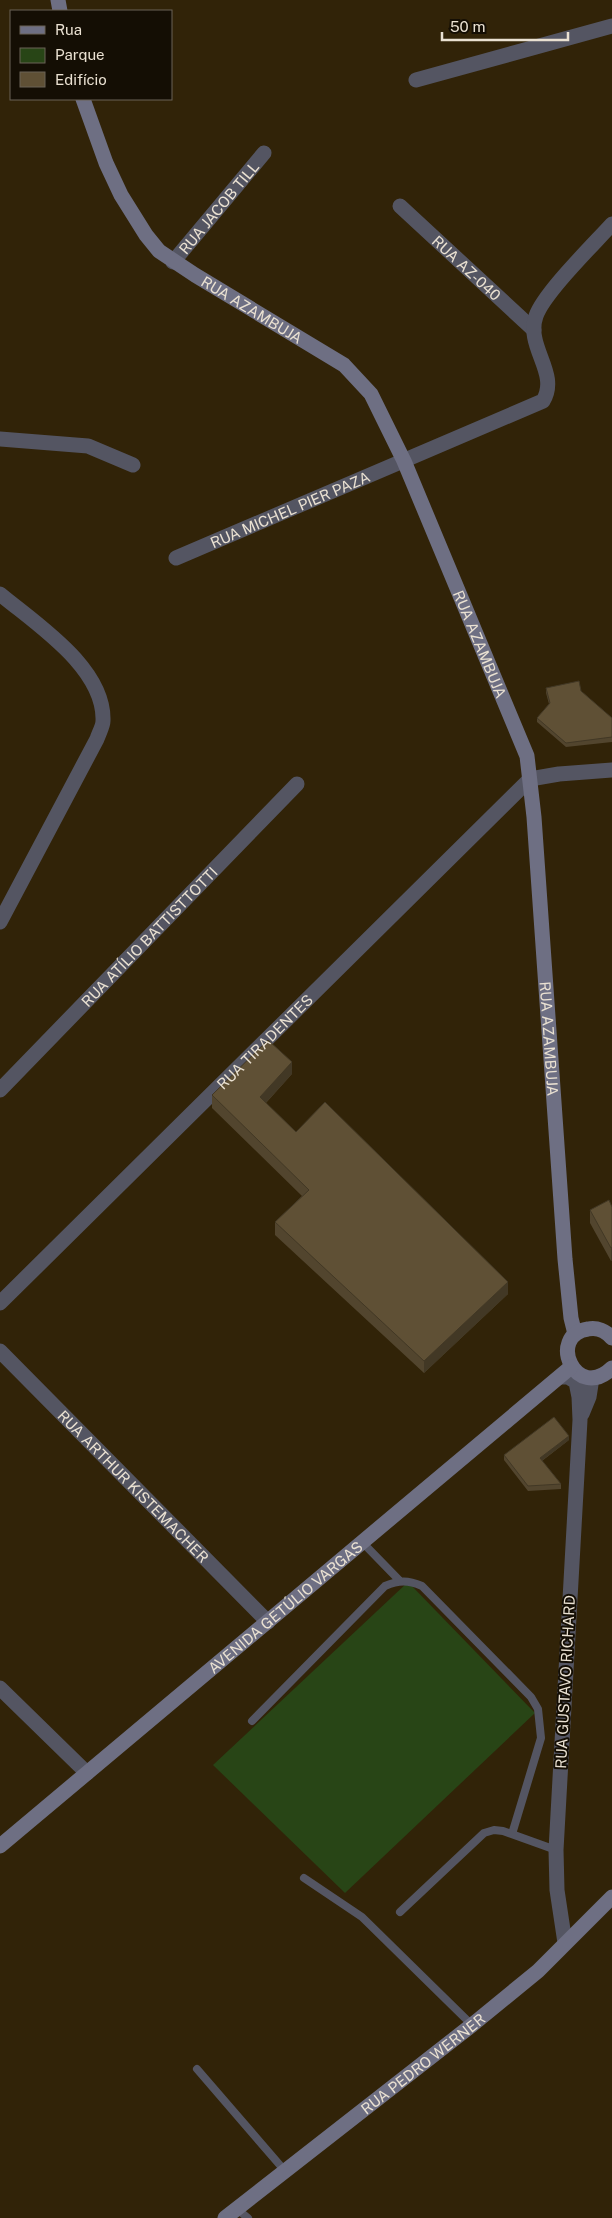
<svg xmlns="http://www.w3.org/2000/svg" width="612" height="2218" font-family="'Public Sans',sans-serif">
<rect width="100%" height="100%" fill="#312308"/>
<path fill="#284516" d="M408,1582l127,131 -190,180 -132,-128z"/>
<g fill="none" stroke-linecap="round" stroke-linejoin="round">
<path stroke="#545562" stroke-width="8" d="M363,1543l36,37
M252,1721l133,-135c14,-6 23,-6 37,0l109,111 7,12 3,29 -29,96
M304,1878l58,39 110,108
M400,1912l84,-79 10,-3 9,1 53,19
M197,2069l88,102
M237,2209l11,9"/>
<g stroke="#545562" stroke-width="15">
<path d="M416,80l196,-54"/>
<path id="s1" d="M400,206l134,124"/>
<path id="s2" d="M173,262l91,-109"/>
<path d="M0,439l88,7 45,19"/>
<path id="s3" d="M176,558l367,-157c17,-28 -18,-54 -7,-85 8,-23 57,-71 76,-92"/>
<path d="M0,594c36,30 105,74 103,127 0,5 -4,12 -6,18l-97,183"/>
<path id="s4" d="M0,1090l297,-306"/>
<path id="s5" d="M0,1303l530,-524"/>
<path id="s6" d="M0,1351l268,271"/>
<path d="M0,1688l87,85"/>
</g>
<path stroke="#545562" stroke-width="15" d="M530,779l29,-5 53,-4
M560,1377h8l8,5 3,15 1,23 -24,430 1,40 8,53
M582,1414l7,-17 3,-19"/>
<g stroke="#6e6f83" stroke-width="15">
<path d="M58,0l2,11"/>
<path id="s7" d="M83,99l23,64 15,32 25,40 13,16 36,24 149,90 27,29 33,67 123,295 7,61 31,442 6,59 4,16"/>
<path d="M612,1338c-6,-7 -15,-11 -24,-9 -42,6 -12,74 24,39"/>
<path id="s8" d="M0,1846l571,-479"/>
<path id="s9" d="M225,2218l247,-193 66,-54 74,-74"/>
</g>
</g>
<path fill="#52452e" d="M546,688l35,3 31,27v24l-46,5 -29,-25v-4l12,-14 -3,-11z
M292,1074l-26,29 30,29 212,162 -84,79 -149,-138v-13l27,-26 -90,-88v-13z
M612,1207v53l-1,1 -21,-38v-13z
M569,1440l-27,21 19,23v5l-33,2 -24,-31v-5z"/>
<path fill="#423825" d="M292,1062v12l-32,35v-12z
M612,1247v13l-1,1v-13z
M508,1282v12l-84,79v-12z
M569,1436v4l-29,22v-4z"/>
<path fill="#5f5035" stroke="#423825" d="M579,681l2,10 31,27v19l-46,6 -29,-25 13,-15 -4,-15z
M268,1040l24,22 -32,35 36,35 29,-30 183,180 -84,79 -149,-139 34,-32 -97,-95z
M609,1200l3,7v40l-1,1 -21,-38z
M554,1417l15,19 -29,22 21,26 -33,2 -24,-31z"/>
<g text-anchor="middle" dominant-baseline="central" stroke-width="4" stroke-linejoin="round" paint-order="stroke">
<g font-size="15" fill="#eae1d2" stroke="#140e04">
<text stroke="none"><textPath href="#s2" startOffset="71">RUA JACOB TILL</textPath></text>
<text stroke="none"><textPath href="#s1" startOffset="91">RUA AZ-040</textPath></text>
<text stroke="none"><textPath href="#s7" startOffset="281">RUA AZAMBUJA</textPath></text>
<text stroke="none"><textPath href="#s3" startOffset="124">RUA MICHEL PIER PAZA</textPath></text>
<text stroke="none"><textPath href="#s7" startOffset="701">RUA AZAMBUJA</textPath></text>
<text stroke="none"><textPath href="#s4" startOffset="214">RUA ATÍLIO BATTISTTOTTI</textPath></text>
<text stroke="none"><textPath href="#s7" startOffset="1106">RUA AZAMBUJA</textPath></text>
<text stroke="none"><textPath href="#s5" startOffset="372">RUA TIRADENTES</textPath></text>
<text stroke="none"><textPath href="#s6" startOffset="190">RUA ARTHUR KISTEMACHER</textPath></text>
<text stroke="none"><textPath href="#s8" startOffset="372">AVENIDA GETÚLIO VARGAS</textPath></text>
<text transform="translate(565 1682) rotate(-87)">RUA GUSTAVO RICHARD</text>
<text stroke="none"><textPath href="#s9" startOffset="251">RUA PEDRO WERNER</textPath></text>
</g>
</g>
<rect x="10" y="10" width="162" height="90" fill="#140e04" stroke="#6a6256"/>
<rect x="20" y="26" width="25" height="8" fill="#6e6f83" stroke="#6a6256"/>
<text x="55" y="35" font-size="15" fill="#eae1d2">Rua</text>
<rect x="20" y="48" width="25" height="15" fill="#284516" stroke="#6a6256"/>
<text x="55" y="60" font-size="15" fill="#eae1d2">Parque</text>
<rect x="20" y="72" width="25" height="15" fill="#5f5035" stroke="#6a6256"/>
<text x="55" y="85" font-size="15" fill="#eae1d2">Edifício</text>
<path d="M442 32v8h126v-8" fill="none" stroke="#eae1d2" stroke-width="2.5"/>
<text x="450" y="32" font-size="15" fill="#eae1d2" stroke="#140e04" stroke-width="4" paint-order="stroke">50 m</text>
</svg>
